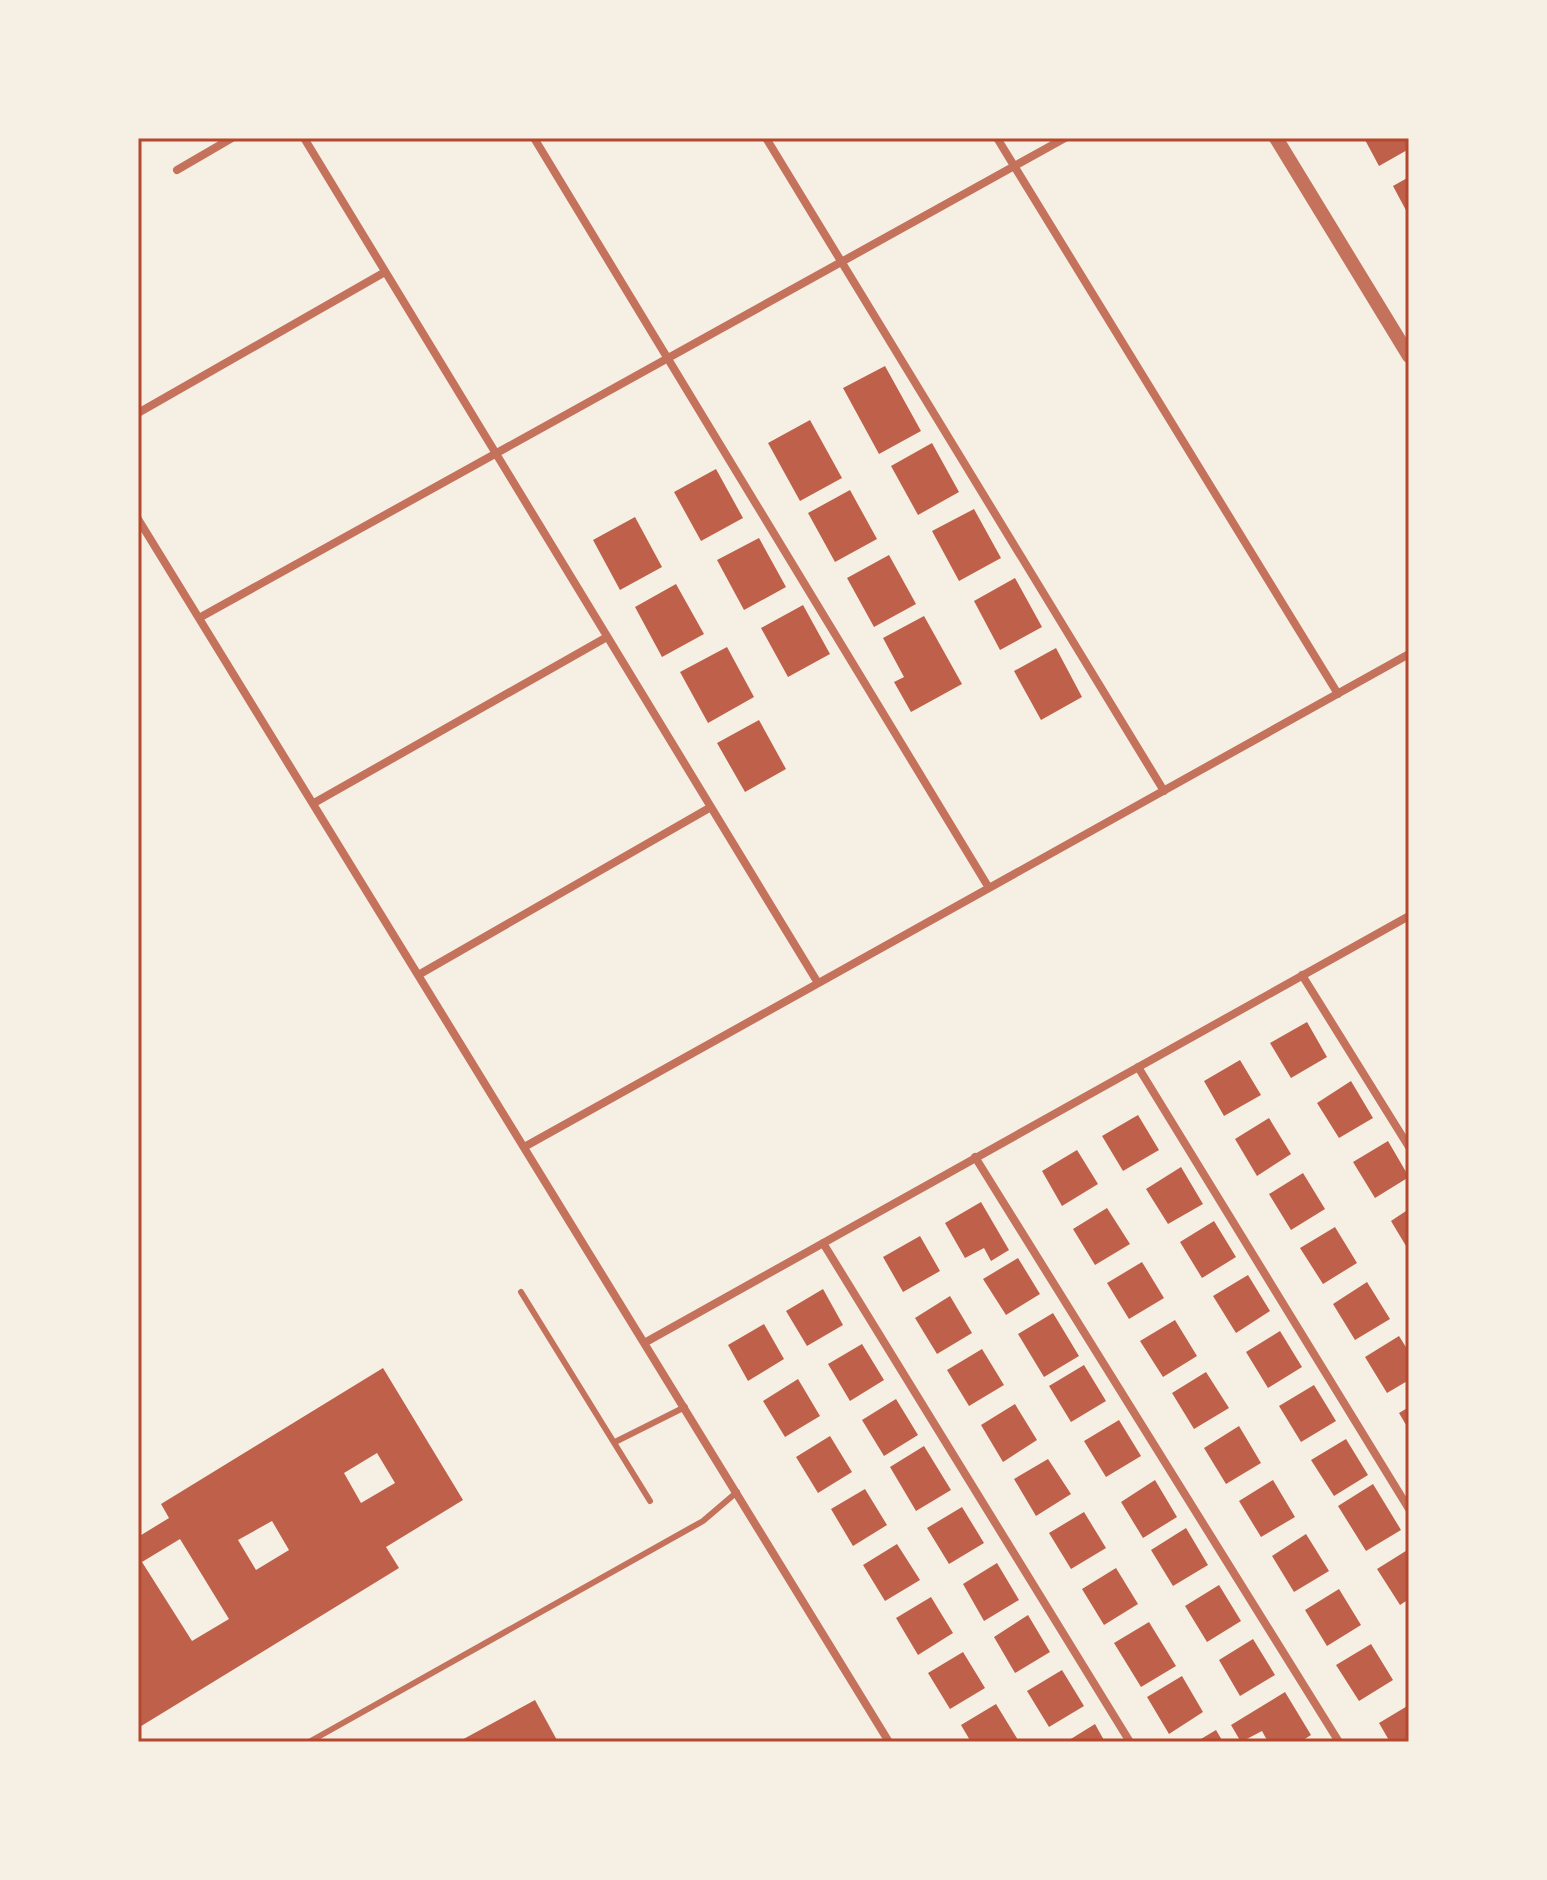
<svg xmlns="http://www.w3.org/2000/svg" width="1547" height="1880" font-family="'Source Sans 3',sans-serif">
<rect width="100%" height="100%" fill="#f6efe4"/>
<path fill="#bf614a" fill-rule="evenodd" d="M1364,138h45v11l-30,17z
M1409,177v39l-16,-30z
M885,366l36,65 -42,23 -36,-66z
M810,420l32,58 -42,23 -32,-58z
M932,443l27,49 -41,23 -27,-49z
M716,469l27,49 -42,23 -27,-49z
M850,490l27,49 -42,23 -27,-49z
M974,509l27,49 -42,23 -27,-50z
M635,517l27,50 -42,23 -27,-50z
M759,538l27,49 -42,23 -27,-50z
M889,555l27,49 -42,23 -27,-49z
M1015,578l27,49 -42,23 -26,-49z
M676,584l28,50 -42,23 -27,-50z
M803,605l27,49 -42,23 -27,-49z
M924,616l38,68 -51,28 -17,-30 10,-5 -21,-39z
M727,647l27,50 -46,26 -28,-51z
M1056,648l26,49 -41,23 -27,-49z
M759,720l27,49 -41,23 -28,-49z
M1307,1022l20,35 -36,21 -21,-35z
M1240,1060l21,35 -37,21 -20,-35z
M1351,1081l22,37 -34,20 -22,-35z
M1138,1115l21,35 -36,21 -21,-35z
M1269,1118l22,36 -34,22 -22,-37z
M1388,1141l21,36 -34,21 -22,-36z
M1077,1150l21,34 -36,22 -20,-35z
M1181,1167l22,37 -35,20 -22,-35z
M1303,1173l22,36 -34,21 -22,-36z
M981,1202l28,48 -18,11 -7,-13 -19,10 -20,-35z
M1107,1208l23,36 -35,21 -22,-36z
M1409,1209v42l-18,-30z
M1214,1221l22,36 -34,21 -22,-36z
M1335,1227l22,36 -34,21 -23,-36z
M920,1236l20,35 -37,21 -20,-35z
M1018,1258l22,36 -34,21 -23,-36z
M1142,1262l22,36 -35,21 -22,-36z
M1248,1275l22,36 -34,22 -23,-37z
M1367,1282l23,37 -35,21 -22,-36z
M823,1289l20,36 -36,21 -21,-35z
M950,1296l22,37 -35,21 -22,-36z
M1053,1313l26,43 -35,21 -26,-43z
M1175,1320l22,36 -34,21 -23,-36z
M764,1324l20,35 -36,22 -20,-36z
M1280,1331l22,36 -34,21 -22,-36z
M1399,1336l10,16v28l-22,13 -22,-36z
M862,1344l22,36 -34,21 -22,-37z
M982,1349l22,36 -35,21 -22,-36z
M1084,1365l22,36 -35,21 -22,-36z
M383,1368l80,132 -77,47 13,21 -261,160v-191l31,-19 -8,-14zM377,1453l18,30 -34,20 -17,-30zM272,1521l17,29 -33,20 -18,-30zM180,1539l49,80 -37,22 -50,-79z
M1206,1372l23,36 -35,21 -22,-36z
M798,1379l22,37 -35,21 -22,-36z
M1314,1385l22,36 -35,21 -22,-36z
M896,1399l22,36 -34,21 -22,-36z
M1015,1404l22,36 -34,22 -22,-37z
M1409,1407v23l-10,-17z
M1119,1420l22,36 -35,21 -22,-36z
M1239,1426l22,37 -35,21 -22,-36z
M830,1436l22,36 -34,21 -22,-36z
M1346,1439l22,36 -34,21 -23,-36z
M924,1446l27,44 -35,21 -26,-44z
M1048,1459l23,35 -35,22 -22,-37z
M1155,1480l22,37 -34,21 -22,-36z
M1273,1480l22,37 -34,20 -22,-36z
M1373,1484l28,46 -35,21 -28,-45z
M865,1489l22,36 -34,21 -22,-37z
M962,1507l22,36 -35,21 -22,-36z
M1084,1512l22,36 -35,21 -22,-36z
M1186,1528l22,37 -35,21 -22,-36z
M1306,1534l23,37 -35,21 -22,-36z
M897,1544l23,36 -35,21 -22,-36z
M1409,1549v50l-9,6 -23,-36z
M997,1563l22,37 -35,21 -21,-37z
M1116,1568l22,36 -34,21 -22,-36z
M1219,1585l22,36 -34,21 -22,-36z
M1339,1589l22,36 -34,21 -22,-36z
M931,1597l22,36 -35,22 -22,-37z
M1028,1615l22,37 -35,21 -21,-36z
M1149,1622l27,44 -35,21 -27,-44z
M1253,1639l22,36 -35,21 -21,-36z
M1371,1644l22,36 -34,21 -23,-36z
M963,1652l22,36 -35,21 -22,-36z
M1062,1670l22,36 -35,21 -22,-36z
M1182,1676l21,36 -34,22 -22,-37z
M1285,1692l26,43 -11,7h-32l-6,-11 -21,11 -10,-17z
M535,1700l23,42h-100z
M996,1704l22,36 -47,2 -10,-17z
M1409,1705v37h-19l-11,-19z
M1095,1724l10,18h-39z
M1216,1730l7,12h-27z"/>
<g fill="none" stroke-linecap="round" stroke-linejoin="round">
<path stroke="#c5725c" stroke-width="6" d="M521,1292l129,209
M615,1442l70,-35
M309,1742l394,-221 34,-29"/>
<path stroke="#c5725c" stroke-width="8" d="M304,138l514,845
M534,138l455,750
M766,138l398,653
M997,138l341,556
M177,170l55,-32
M138,413l247,-141
M138,519l751,1223
M199,618l866,-480
M314,803l293,-166
M420,974l291,-167
M1302,975l107,172
M1138,1067l271,442
M526,1146l883,-492
M975,1157l364,585
M823,1243l307,499
M646,1342l763,-426"/>
<path stroke="#c5725c" stroke-width="14" d="M1276,138l133,218"/>
</g>
<rect width="1547" height="1880" fill="none" stroke="#f6efe4" stroke-width="280"/>
<rect x="140" y="140" width="1267" height="1600" fill="none" stroke="#b5482f" stroke-width="3"/>
</svg>
